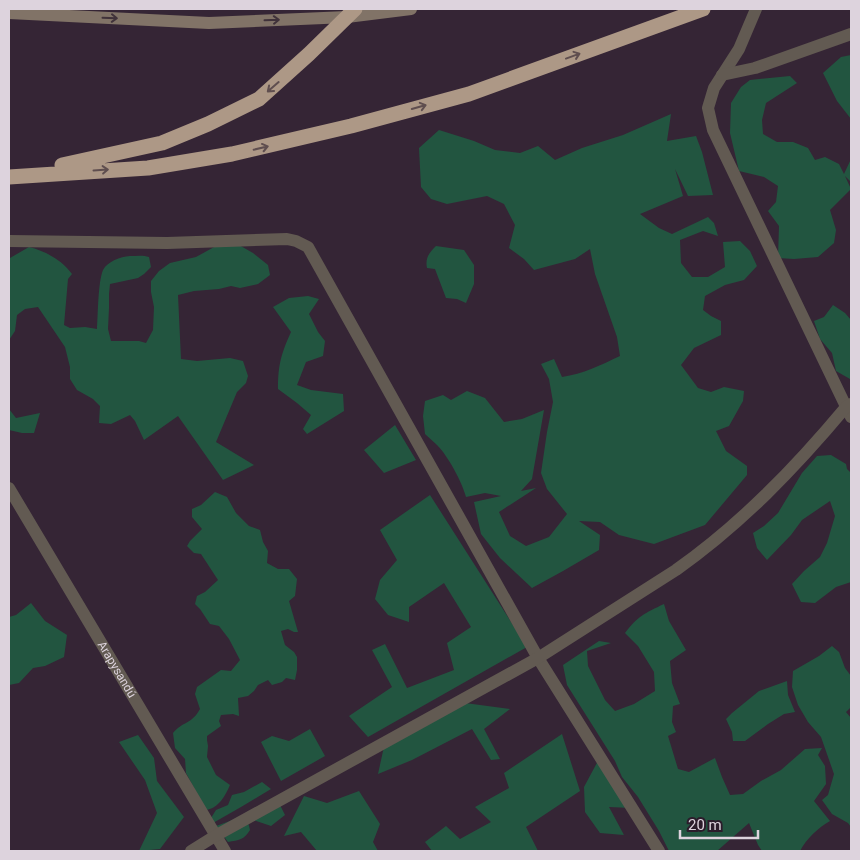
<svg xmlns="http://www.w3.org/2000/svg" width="860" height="860" font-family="Roboto,sans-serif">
<rect width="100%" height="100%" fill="#352535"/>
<path fill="#225540" d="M851,55v64l-14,-18 -14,-28 18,-16z
M790,76l7,7 -31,20 -4,17 1,14 14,8h16l15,6 7,12 10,-3 14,7 5,10 7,-15v23l-6,-6 6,13 -21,21 6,20 -2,13 -16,14 -24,2 -16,-1 1,-32 -11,-15 8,-9 2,-16 -14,-9 -25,-6 -9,-38 1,-30 10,-16 9,-7z
M671,114l-4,27 29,-5 6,16 11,43 -25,1 -13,-27 8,27 -43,18 19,14 13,6 36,-17 6,6 4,13 -15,-5 -23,9 1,23 11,14h16l17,-10 -2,-25 17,-1 10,10 7,15 -13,14 -19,5 -20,11 -2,14 8,6 10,5v14l-27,13 -13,17 17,23 13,4 13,-5 20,4 -1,10 -14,25 -13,5 10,20 21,15v9l-42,50 -51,19 -35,-9 -19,-13 -21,-1 21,14 -1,15 -36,21 -31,17 -32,-30 -19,-24 -7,-32 27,-6 -16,-3 -19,4c-4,-15 -18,-41 -29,-52 -4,-4 -8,-7 -12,-11l-2,-18 2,-15 18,-6 8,5 16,-9 18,7 19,24 18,-3 22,-9 -12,69 -11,12 15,-3 -37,24 11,24 16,10 23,-9 18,-23 -20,-25 -6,-16 6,-41 6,-30 -4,-23 -8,-15 13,-5 8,18c21,-3 39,-12 58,-21l-3,-19 -22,-63 -5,-25 -15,10 -41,11 -10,-11 -15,-11 6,-23 -11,-21 -17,-8 -40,8 -16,-5 -10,-12 -2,-39 20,-18 35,11 21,9 25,3 18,-7 17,14 27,-12 41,-13z
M232,241l21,12 15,12 2,10 -12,9 -18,4 -9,-2 -12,3 -25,2 -16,4 3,64 16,2 33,-3 13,3 5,15 -2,7 -9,9 -21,50 38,23 -31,15 -45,-64 -34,24 -9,-19 -5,-6 -19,9 -12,-1 1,-17 -7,-7 -16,-9 -7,-11v-12l-5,-20 -27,-40 -13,2 -8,6 -2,16 -6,9v-79l1,-3 19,-11c16,4 33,13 43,27l-4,5 -4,46 6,3 15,-1 12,2c1,-14 1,-47 6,-59 5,-9 17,-13 27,-14 7,0 13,-1 19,1l2,10 -7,7 -6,4 -28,6 -1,10v14l-1,21 3,12h28l7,2 7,-13 1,-23 -3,-15v-11l8,-10 11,-8 26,-6 20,-11z
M436,246l28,4 10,15v19l-8,19 -9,-4 -11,-1 -11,-29 -8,-1c-2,-10 2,-15 9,-22z
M308,296l11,3 -10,15 9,18 7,9 -2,15 -17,6 -9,23 14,5 32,4 1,17 -37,23 -4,-5 8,-14 -14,-12 -19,-14c0,-24 3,-35 13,-57l-18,-25 16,-9z
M833,305l12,8 6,7v58l-1,1 -14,-8 -4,-18 -12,-14 -6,-18 10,-4z
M9,409l7,9 24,-5 -6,20h-12l-13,-3z
M395,425l21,35 -32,13 -20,-23z
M831,455l15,9 1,5 4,4v109l-15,5 -21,16 -14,-1 -9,-18 12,-13 16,-14 7,-14 8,-27 -5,-15 -28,19 -11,15 -24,25 -10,-12 -4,-15 11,-7 14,-13 24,-40 15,-17z
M215,492l12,5 9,16 13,13 11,4 3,12 5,9 -1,12 11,6h11l8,10 -2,17 -6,5 9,31h-4l-6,-3 -7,2 4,14 9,7 3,5v13l-2,10 -9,-2 -4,4 -10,3 -4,-5 -10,5 -4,6 -6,5 -10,2 1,18 -6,-2 -12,1 -2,6 2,5 -14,10v4l1,6 -1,11 9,18 14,10c-5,11 -11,23 -24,25l-20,-37 -1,-14 -10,-11 -2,-15c10,-12 18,-8 27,-24l-5,-15 2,-7 24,-17 10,1 9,-11 -11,-21 -10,-13 -9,-2 -10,-15 -5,-5 2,-8 8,-4 13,-12 -17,-26 -7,-1 -7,-7 3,-5 12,-12 -10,-12v-8l9,-4z
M430,495l97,152 -159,90 -19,-21 43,-29 -20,-37 13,-6 22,44 47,-18 -7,-27 24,-16 -27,-44 -35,24v15l-21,-7 -13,-16 5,-19 17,-20 -17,-30z
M31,603l14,18 22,14 -3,22 -19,9 -12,2 -14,15 -10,2v-68l7,-2z
M664,604l5,17 17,29 -16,11 2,22 8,21 -7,2 -1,16 4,10 -8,4 10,33 11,3 26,-14 7,19 8,18 13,-1 18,-13 20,-11 24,-21 17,-1 -4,7 7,11 1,18 -12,17 16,20c-12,7 -23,17 -30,30h-38l-4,-6 -9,-22 -32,28h-48l-10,-20 -21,-34 -16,-20 -7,-16 -48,-76 -4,-20 36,-24 12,2 -24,8 1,15 17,34 10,11 19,-7 21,-13 -1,-19 -16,-26 -13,-13c13,-17 20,-20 39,-29z
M832,646l7,6 6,16 6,8v31l-5,5 5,6v109l-3,-4 -16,-9 -10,-14 6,-5 6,-21 -13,-37 -13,-15 -10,-17 -6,-18 1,-16 26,-15z
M787,681l1,14 7,17 -11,2 -16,10 -23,17h-12l-1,-9 -6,-13 6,-6 27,-22z
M465,703l45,6 -26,20 16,30 -9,1 -19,-31 -60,31 -34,14 7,-32z
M310,729l15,27 -44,25 -20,-39 11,-6 17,5z
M562,734l18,57 -54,36 12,24h-106l-7,-9 21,-16 14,13 31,-17 -16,-15 34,-19 -5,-15z
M138,735l16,23 3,23 27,36 -24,32 -21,2 18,-38 -12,-33 -26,-38z
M599,759l33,49 -23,-1 15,28 -24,-2 -15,-21 -1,-25z
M262,782l9,7 -30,18 -28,16 -2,-5 5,-8 12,-5 4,-10 12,-3z
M359,791l21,33 -7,18 5,9h-38l-1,-1 -4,1h-18l-16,-19 -17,4 20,-40 23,7z
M277,799l8,16 -14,11 -18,-6 -5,2 2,8c-6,10 -11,10 -22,12l-12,-16 14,-5z"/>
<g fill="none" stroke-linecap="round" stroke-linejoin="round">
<g stroke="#625a52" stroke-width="12">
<path d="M756,9l-17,40 -25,39 -6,20 5,22 138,287"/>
<path d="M722,75l33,-7 96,-34"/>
<path d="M9,241l158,2 120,-4 9,2 12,6 230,411 121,193"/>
<path id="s1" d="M9,488l216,363"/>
<path d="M191,851l24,-15 323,-178 138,-88c65,-46 119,-102 170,-163l5,-3"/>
</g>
<path stroke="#817367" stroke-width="12" d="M9,13l200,10 138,-6 64,-8"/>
<path stroke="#ad9886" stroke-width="15" d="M62,165l100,-22 46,-19 51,-25 50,-45 46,-45
M9,177l139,-9 84,-14 119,-28 118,-32 234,-85"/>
</g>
<defs><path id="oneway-shaft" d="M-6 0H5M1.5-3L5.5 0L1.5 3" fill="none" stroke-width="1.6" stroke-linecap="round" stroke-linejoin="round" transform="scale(1.25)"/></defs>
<g stroke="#40323a">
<use href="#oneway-shaft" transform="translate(110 18) rotate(2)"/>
<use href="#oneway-shaft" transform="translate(272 20) rotate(-2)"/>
</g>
<g stroke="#5f4e4f">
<use href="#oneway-shaft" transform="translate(573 56) rotate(-20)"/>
<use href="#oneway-shaft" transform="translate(273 87) rotate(139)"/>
<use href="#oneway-shaft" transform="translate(419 107) rotate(-16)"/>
<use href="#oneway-shaft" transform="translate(261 148) rotate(-13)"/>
<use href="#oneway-shaft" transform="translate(101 170) rotate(-4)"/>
</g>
<g text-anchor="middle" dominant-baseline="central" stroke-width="5" stroke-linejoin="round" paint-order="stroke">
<g font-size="12" fill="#ddd3dd" stroke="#2b1c2b">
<text stroke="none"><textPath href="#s1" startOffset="211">Arapysandú</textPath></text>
</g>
</g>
<rect width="860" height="860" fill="none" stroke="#ddd3dd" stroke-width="20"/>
<path d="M680 830v8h78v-8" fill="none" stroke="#ddd3dd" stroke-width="2.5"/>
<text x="688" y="830" font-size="15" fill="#ddd3dd" stroke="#2b1c2b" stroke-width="4" paint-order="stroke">20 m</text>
</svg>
